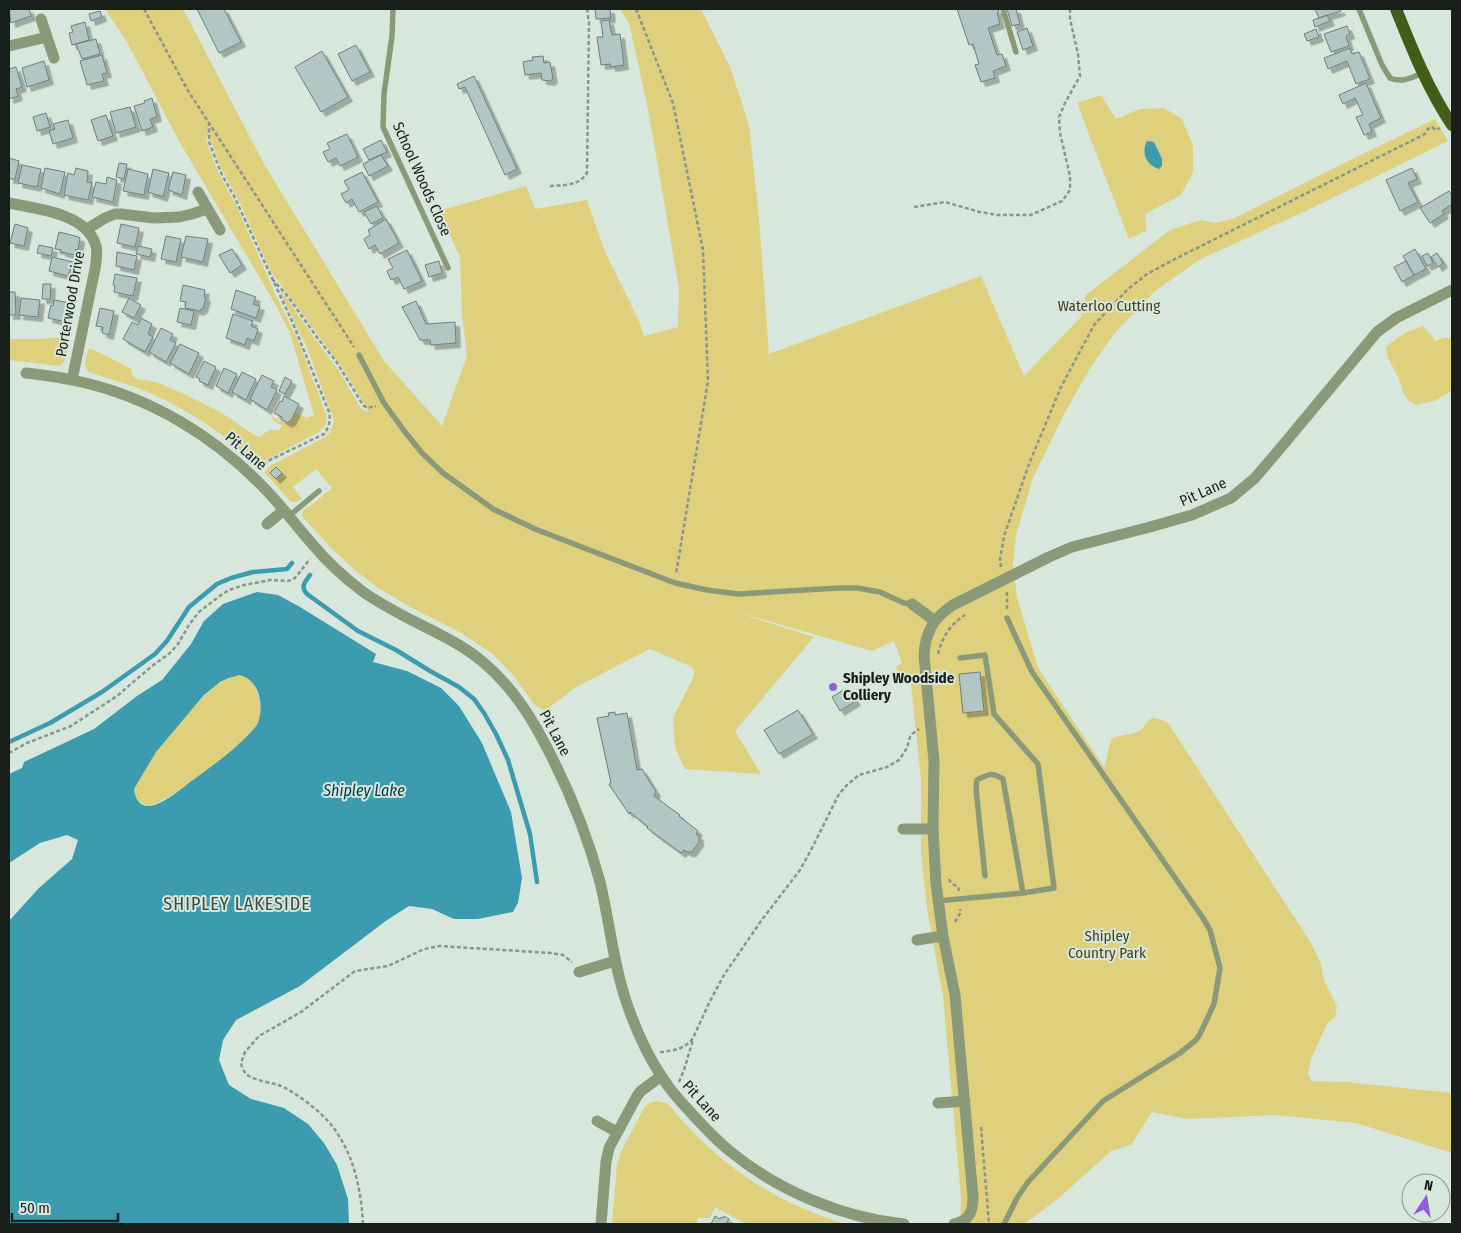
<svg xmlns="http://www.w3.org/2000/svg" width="1461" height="1233" font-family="'Fira Sans Condensed',sans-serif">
<defs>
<filter id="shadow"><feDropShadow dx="4.5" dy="4.5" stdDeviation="0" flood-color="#0004"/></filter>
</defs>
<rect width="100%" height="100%" fill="#d7e7dc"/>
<path fill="#dfd07e" d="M105,9h78l81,155 120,197 58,65 25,-70 -5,-43 -2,-56 -21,-46 87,-25 9,23 52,-9 18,52 34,69 5,15 34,-9 1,-38 -22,-128 -10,-56 -18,-82 -9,-14h81l29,58 19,58 10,93 10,136 212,-78 43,100 57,-59 5,-22 84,-65 31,-10 14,3 20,-5 101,-51 99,-48 13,22 -136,67 -113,52 -44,31 -41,43 -22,31 -28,49 -31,64 -17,57 -3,29 4,33 21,71 66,99c4,-8 3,-21 9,-29 8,-3 17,-3 24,-6 13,-5 6,-22 31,-9l143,220 10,21 2,13 4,9 10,21 -2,10 -8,7 -16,35 -3,15 4,7 34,1 106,11v60l-96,-30 -80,-8 -89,4 -35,-7 -21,33 -20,6 -52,47 -35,26h-64l1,-26 -18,-202 -15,-81 -4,-34 -3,-28v-74l-11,-104h-11l-3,-8 6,-4 -8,-22 -22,10 -146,-42 88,28 -79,94 26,43 -76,-5 -10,-21 -2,-30 21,-42v-6l-4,-4 -40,-17 -74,38 -30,23 -7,-2 -4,-3 -23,-31 -19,-20 -32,-21 -51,-26 -33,-20 -20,-15 -25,-23 -30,-33 1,-5 5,-5 1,1 23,-19 -16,-19 -23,18 9,12 -6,3h-5l-27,-30 8,-7 53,-28 6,-6 3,-11 -29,-77 -8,-15 -17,-37 3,2 32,46 24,32 21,36 4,3 5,2 -27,-45 -71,-95 -30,-67 -20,-37 -9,-24 -6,-10 1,9 12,31 18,33 38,86 25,52 27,72 -2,9 -6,6 -62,33c-33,-32 -73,-58 -116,-76 -17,-6 -35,-11 -52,-17 -7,-7 -2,-16 0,-24l16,7 26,14 2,8 7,3c13,-4 69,26 83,34 12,7 23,17 36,23l10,-7h10l3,-4 -9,-6 -1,-4 8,5 1,-2 7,3 1,-1h2l4,-9 12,6 7,-3 -24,-82 -16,-31 -95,-161 -52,-99z
M1101,95l15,24 24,-10 24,-1 18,11 11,27v26l-12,23 -36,19 1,17 -17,8 -52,-136z
M1423,326l9,10 3,5 9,-3h8v53l-18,10 -18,4 -8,-5 -4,-6 -7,-19 -10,-19 -1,-8 2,-3 17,-12z
M64,337l6,1 -5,22 -5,6 -51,-6v-21h33z
M236,675c10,0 17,6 20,15 4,10 7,23 2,33 -8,19 -88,78 -109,83 -10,-2 -14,-7 -15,-17l22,-37 34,-41 24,-25z
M656,1101l10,2 3,2c48,59 104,97 176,119h-99l-31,-17 -5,11h-13v6h-85l5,-60 3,-10 25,-48 7,-4z"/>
<path fill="#3d9bb0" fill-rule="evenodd" d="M1147,141l7,1 8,17v7l-3,3c-13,-4 -18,-16 -12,-28z
M257,592l21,3 22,12 76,47 -3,8 34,9 34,17 18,18 23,37 29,69 11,66 -4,25 -5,9 -35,7h-24l-22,-10 -23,-3 -22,14 -87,66 -64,34 -13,20 -4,20 10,25 22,14 33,9 24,16 16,19 13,22 11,34 1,25h-340v-303l30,-33 33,-29 6,-19 -11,-5 -27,8 -31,20v-89l13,-6 2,-6 70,-33 43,-33 25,-16 29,-36 13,-23 19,-17zM239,675c21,4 26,33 18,50 -18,22 -41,38 -64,55 -11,8 -29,24 -43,26 -11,1 -15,-8 -16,-17l22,-37 48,-57 16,-13 9,-4z"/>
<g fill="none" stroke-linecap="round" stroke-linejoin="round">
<path stroke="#3d9bb0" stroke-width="4.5" d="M310,575c-5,7 -10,12 -3,19l51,37 38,19 34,21 29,16 15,12 10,14 12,21 12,26 22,74 7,48
M9,742l41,-19 52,-31 53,-38 12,-13 22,-34 28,-23 14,-6 22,-6 34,-3 5,-6"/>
</g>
<path fill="#b2c7c4" stroke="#6c7f7c" filter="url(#shadow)" d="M9,9h20l2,7 -20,7z
M197,9h27l17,33 -22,11z
M595,9h15l1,9 -15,1z
M957,9h41l1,3 -2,1 3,11 -12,4 9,27 5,-1 4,12 -13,5 2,7 -14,4 -6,-17 4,-1 -6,-20 -4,1z
M1007,9h9l4,15 -8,2z
M1315,9h25l1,2 -22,7z
M100,11l2,6 -11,4 -2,-7z
M1327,15l3,6 -15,6 -2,-7z
M609,20l3,15 8,-1 4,31 -13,2 -1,-3 -9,1 -4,-28h6l-2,-16z
M85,22l4,18 -17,5 -3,-12 4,-1 -2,-6z
M1347,26l3,8 -4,2 3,10 -18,6 -7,-18z
M1027,28l6,18 -10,4 -6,-18z
M1316,29l3,8 -12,4 -3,-7z
M96,39l4,15 -18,5 -6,-15z
M356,45l14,27 -18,9 -14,-27z
M1350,48l2,6 7,-2 11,27 -14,5 -9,-23 -19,8 -4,-11z
M322,51l26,46 -27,15 -26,-45z
M102,55l5,18 -5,1 2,7 -17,4 -7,-24z
M543,56l1,7 6,-1 3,17 -3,2 -8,-1 -1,-7 -16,2 -2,-13 10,-2 -1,-3z
M44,61l5,19 -22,7 -5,-19z
M16,67l6,20 -6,2 2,7 -9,3v-30z
M474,76l43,93 -12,6 -40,-88 -6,2 -2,-5z
M1366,83l15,35 -12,6 3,8 -8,3 -8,-18 7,-2 -8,-17 -12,6 -4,-9z
M152,98l5,19 -7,2 3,8 -11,4 -8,-25 11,-3 -1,-2z
M130,107l6,20 -20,6 -6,-21z
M46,113l4,14 -13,4 -4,-14z
M106,115l7,21 -15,5 -7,-21z
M68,120l5,18 -20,6 -4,-13 6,-2 -2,-5z
M347,134l11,23 -18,9 -4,-8 -8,4 -5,-10 7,-3 -3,-6z
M381,140l6,12 -18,8 -6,-11z
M381,155l7,11 -19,10 -6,-12z
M9,158l10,3 -4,18h-6z
M119,163l8,1 -3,15 -8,-2z
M22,165l19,4 -4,18 -19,-4z
M45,168l20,4 -5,22 -19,-6z
M76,168l12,3 -1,11 5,1 -4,17 -24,-5 4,-22 6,2z
M1412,168l5,11 -9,4 10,19 -18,9 -14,-31z
M128,169l20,5 -4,21 -21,-4z
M153,169l16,4 -6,24 -15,-5z
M173,172l13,3 -4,20 -14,-5z
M362,172l16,30 -19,10 -7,-13 -6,4 -5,-9 8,-4 -5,-9z
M107,177l10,3 -4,22 -21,-5 4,-15 10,2z
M1449,191l3,5v8l-10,7 2,3 -14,9 -10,-15z
M377,206l6,12 -12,6 -7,-12z
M386,219l13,24 -19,11 -5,-9 -6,4 -5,-10 6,-4 -2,-5z
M15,224l13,4 -4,18 -14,-3z
M121,224l18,4 -4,19 -18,-4z
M59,232l20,5 1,1 -2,12 -2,-1 -1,6 -14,-3v-2l-6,-1z
M166,236l15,3 -5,23 -15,-3z
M186,236l22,3 -5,23 -22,-5z
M39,245l14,3 -2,8 -14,-3z
M138,246l14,3 -2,8 -14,-3z
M232,249l10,16 -12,8 -11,-18z
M1415,249l11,20 -12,6 -11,-19z
M407,250l15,31 -18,8 -6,-12 -7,3 -4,-9 6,-3 -5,-9z
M117,252l20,4 -3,14 -18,-4z
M1428,253l5,10 -6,3 -5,-10z
M1437,253l6,10 -5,4 -7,-10z
M52,257l21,5 -5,14 -19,-5z
M439,261l3,12 -13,4 -4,-12z
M1406,261l8,14 -12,7 -8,-15z
M115,274l22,4 -4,18 -19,-4 1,-7h-2z
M43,284h8l-1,15h-8z
M183,285l22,5 -1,7h2l-3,12h-2l-1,2 -15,-3 1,-6 -6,-1z
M236,290l20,7 -3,7 7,2 -4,12 -25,-9z
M9,292h6l1,23h-7z
M21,298l19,2 -2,17 -19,-2z
M129,298l12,7 -7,13 -12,-6z
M54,300l16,3 -4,19 -18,-4 3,-13 2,1z
M416,301l10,23 29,-2 1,21 -25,2 -1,-5h-10l-18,-33z
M100,308l14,3 -5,24 -7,-2 1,-6 -7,-1z
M180,308l14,3 -3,14 -14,-3z
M233,314l20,7 -2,5 7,3 -4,12 -7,-3 -2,7 -19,-7z
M141,318l11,6 -4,10 5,3 -8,15 -22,-13 9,-17 6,3z
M161,328l12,6 -3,6 6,3 -10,19 -17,-10z
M180,344l19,9 -10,21 -19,-11z
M204,361l12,6 -8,18 -9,-4 1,-2 -4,-2z
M224,368l13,6 -9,19 -12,-7z
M242,372l14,7 -10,21 -14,-8z
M262,375l12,6 -3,6 6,3 -10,20 -17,-11z
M285,377l7,4 -7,13 -6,-3z
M284,396l15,8 -8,17h-2l-1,2 -7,-4 1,-2 -8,-4 6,-12 2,1z
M276,467l6,6 -6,6 -6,-6z
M980,672l4,39 -21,2 -4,-39z
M847,688l9,13 -16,10 -8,-14z
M798,710l15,24 -34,20 -15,-24z
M615,712v3l12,-2 10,57 5,-1 14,23 -2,4 26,19 -1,1 19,15 -2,3 3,2v6l-7,10h-5l-3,-2 -3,3 -34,-25 1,-1 -18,-15 -1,2 -19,-28 -1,-2 2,-1 -14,-65 12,-2 -1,-3z
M715,1216l5,3 1,-2 2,1 1,-2 5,3 -3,5h-15z"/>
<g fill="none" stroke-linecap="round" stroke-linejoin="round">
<path stroke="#89958d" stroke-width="2.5" stroke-dasharray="4 2.5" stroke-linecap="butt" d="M144,9l43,80 167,258
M636,9l37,94 30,147 5,131 -32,193
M209,122v20l13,33 12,21 58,125 37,91c2,8 0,15 -5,22l-54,26 -10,8
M550,186c14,-1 29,0 37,-13l2,-150 -2,-14
M914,207l31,-5 35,10 17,3h34l31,-14 8,-11v-14l-10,-43 -1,-16 6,-14 15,-27 -2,-22 -8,-35v-10
M272,279l14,15 33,46 17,21 27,44 4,3 9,-2
M1001,567l-1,-7 4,-24 25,-72 32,-77 33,-62 33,-35 20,-16 30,-16 248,-124c2,-4 3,-6 7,-7l4,3 4,-2
M1007,592v17
M938,654c4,-16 12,-30 27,-39
M9,753l18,-10 44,-17 46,-30 35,-30 18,-13 8,-9 11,-19 10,-13 22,-17 8,-5 15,-5 26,-5 18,1 7,-3 15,-19
M949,879l2,4 7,4 1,4
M955,922l6,-10 -1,-3
M660,1052c13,-1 25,-3 33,-14l17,-37 14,-26 37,-54 39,-51 11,-20 28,-56 9,-10 11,-9 28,-8 12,-7 8,-12 3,-11 2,-3 7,-5
M679,1082l5,-12 9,-30
M981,1127l8,97
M363,1224c-2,-37 -10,-74 -35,-103 -11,-12 -35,-31 -50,-36 -9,-3 -21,-4 -29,-9 -5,-3 -7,-8 -8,-13l4,-11 14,-16 42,-24 54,-41 33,-5 36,-17 16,-3 111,7 12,2 9,7"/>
<path stroke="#8a9a78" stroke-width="5.5" d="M393,9l-1,27 -8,58 -1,33 65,141
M1003,9l13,43
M1359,9l23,56 8,13c12,5 21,0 33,-5
M359,355l25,48 21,29 17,21 21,20 50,36 42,20 140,54 32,7 31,4 101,-6h18l23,4 24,11 8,1
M289,516l30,-25
M985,876l-9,-87 1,-9c11,-6 15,-8 26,-1l20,114
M937,901l86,-8 31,-5 -16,-124 -44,-50 -9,-59 -25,3
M1004,1224l13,-26 11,-16 75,-81 77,-48 16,-13 4,-6 14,-30 6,-36 -10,-38 -7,-12 -171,-246 -25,-54"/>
<path stroke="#8a9a78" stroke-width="11" d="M41,19l13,39
M9,46l38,-9
M198,192l22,38
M9,203c28,6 78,10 87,43 2,7 0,15 -1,23l-23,111
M87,229l18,-11 10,-4h6l33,4 25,-1 13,-3 15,-5
M26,373c17,2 34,4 51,8 74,16 139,56 190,110 17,18 31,37 47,55 14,17 31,32 48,45 30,22 65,35 97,54 34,20 60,52 79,86 26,47 48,99 62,151 10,41 13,82 27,122 9,26 21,53 37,76 8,13 19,24 29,35 12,13 24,26 38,37 48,39 112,66 173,72
M267,524l17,-14
M912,604l23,17
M903,829h30
M917,940l26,-4
M579,972l36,-11
M938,1103l27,-2
M597,1121l20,11
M601,1224l5,-62 3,-14 28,-52 4,-5 20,-15
M954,1224c15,-3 19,-12 19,-27l-18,-202 -12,-59 -7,-52 -3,-55 1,-68 -10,-105c1,-23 9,-38 29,-51l96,-48 23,-10 78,-20 42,-12 39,-17 24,-20 23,-27 99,-119 19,-14 56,-28"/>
<path stroke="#435d19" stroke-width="12" d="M1396,9c16,40 32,80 56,116"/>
</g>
<circle fill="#915dd6" stroke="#d7e7dc" stroke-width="2" cx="833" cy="687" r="5"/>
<g text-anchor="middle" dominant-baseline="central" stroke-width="4" stroke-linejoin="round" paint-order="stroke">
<g font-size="15" fill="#181e1a" stroke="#d7e7dc">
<text transform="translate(422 179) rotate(66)">School Woods Close</text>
<text transform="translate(70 304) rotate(-80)">Porterwood Drive</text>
<text transform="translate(246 451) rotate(41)">Pit Lane</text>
<text transform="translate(1203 492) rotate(-24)">Pit Lane</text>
<text transform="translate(555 733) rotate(62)">Pit Lane</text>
<text transform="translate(702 1101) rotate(48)">Pit Lane</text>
</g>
<g font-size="15" fill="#49411a" stroke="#d7e7dc">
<text x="1109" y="306">Waterloo Cutting</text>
<text x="1107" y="936">Shipley<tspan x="1107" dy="17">Country Park</tspan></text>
</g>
<g font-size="15" font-weight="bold" fill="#181e1a" stroke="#d7e7dc" text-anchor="start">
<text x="843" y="678">Shipley Woodside<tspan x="843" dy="17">Colliery</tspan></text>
</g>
<g font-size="16" font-style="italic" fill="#013d48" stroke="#d7e7dc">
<text x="364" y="790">Shipley Lake</text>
</g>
<g font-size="18" letter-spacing="1" fill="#3e4b42" stroke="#d7e7dc">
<text x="237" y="904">SHIPLEY LAKESIDE</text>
</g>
</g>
<rect width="1461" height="1233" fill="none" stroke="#181e1a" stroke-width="20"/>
<g transform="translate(1426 1198) rotate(12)"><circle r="24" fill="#d7e7dc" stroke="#8b978e"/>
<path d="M0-4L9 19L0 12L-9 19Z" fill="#915dd6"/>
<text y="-8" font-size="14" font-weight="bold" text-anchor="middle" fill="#181e1a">N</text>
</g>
<path d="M12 1213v8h106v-8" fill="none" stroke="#181e1a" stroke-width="2.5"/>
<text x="20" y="1213" font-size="15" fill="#181e1a" stroke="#d7e7dc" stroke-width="4" paint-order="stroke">50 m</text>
</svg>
